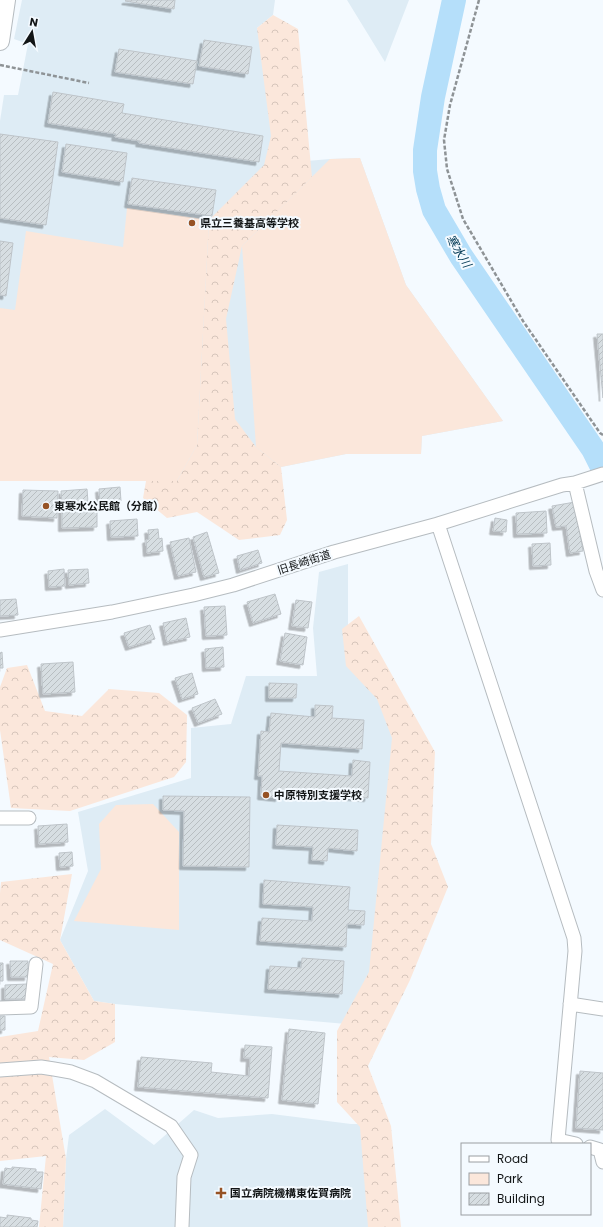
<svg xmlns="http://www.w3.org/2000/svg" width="603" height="1227" font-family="Poppins,'Noto Sans JP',sans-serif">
<defs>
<pattern id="forest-crowns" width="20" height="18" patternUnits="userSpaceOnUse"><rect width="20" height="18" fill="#fbe7db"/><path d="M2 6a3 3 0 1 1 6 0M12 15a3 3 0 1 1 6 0" fill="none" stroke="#d6c5bb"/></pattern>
<pattern id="building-hatch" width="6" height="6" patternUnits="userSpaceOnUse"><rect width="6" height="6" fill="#d7dee2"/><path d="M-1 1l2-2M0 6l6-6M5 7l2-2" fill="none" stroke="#b8bec1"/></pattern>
<filter id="shadow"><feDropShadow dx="-3.5" dy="3.5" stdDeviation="0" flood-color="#0004"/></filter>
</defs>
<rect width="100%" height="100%" fill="#f4faff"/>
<path fill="#deecf5" d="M22,0h253l-2,15 -16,13 38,134 35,-3 30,-1 46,127 97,136 -81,15 -1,18h-75l-65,13 -104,14h-177v-360l4,-26h14l10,-51 -14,-5z
M347,0h62l-24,62z
M348,564v72l53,100 -20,233 -23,56 -243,-21 -21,-3 -34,-61 28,-69 -10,-59 113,-34v-50l40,-4 15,-48h71l-4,-48 6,-56z
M105,1109l49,36 40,-35 24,8 54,-4 79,10h19l10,103h-317l3,-68 3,-24z"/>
<path fill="#fbe7db" d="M360,158l46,127 97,136 -81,15 -1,18h-75l-65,13 -25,-20 -14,-201 88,-87z
M127,208l82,12 -12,225 -20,36h-177v-173l15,2 11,-79 97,16z
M153,804l26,28v98l-105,-9 27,-52 -2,-45 17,-19z"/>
<path fill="url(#forest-crowns)" d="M273,15l25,14 14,148 -70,69 -16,73 9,100 21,28 25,20 6,53 -7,15 -41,5 -42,-28 -30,6 -24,-20 3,-17h31l20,-36 12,-225 55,-55 7,-29 -14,-108z
M359,616l76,136 -4,92 17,43 -38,93 -42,86 23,60 10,101h-33l-8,-100 -23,-25v-71l32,-59 23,-234 -15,-39 -31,-33 -4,-37z
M27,665l18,46 37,5 27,-27 50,4 28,22 -1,47 -12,15 -104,34 -59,-3 -11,-78v-43l7,-19z
M72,874l-12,66 34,61 21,3v38l-31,18 -35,-3 17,102 -3,68h-24l7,-71 -46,5v-124l38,-6 15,-67 -53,-24v-47l1,-11z"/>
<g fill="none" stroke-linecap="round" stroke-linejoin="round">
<path stroke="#b5dffa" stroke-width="24" d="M454,0l-21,97 -8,53v21l3,18 6,21 27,46 132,193 10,20"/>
</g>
<path fill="url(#building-hatch)" stroke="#bec4c9" filter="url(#shadow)" d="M126,0h49l-1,9 -49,-8z
M204,40l48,7 -4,27 -49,-8z
M119,49l78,12 -4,23 -78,-12z
M53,92l71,12 -2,9 141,23 -4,26 -120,-19 1,-2 -25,-4 1,-3 -68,-11z
M0,134l58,8 -12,83 -46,-7z
M66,144l61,9 -4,29 -61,-10z
M132,178l84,12 -4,26 -84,-12z
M0,241l13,2 -7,53 -6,-1z
M597,334h6v64z
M120,487l1,14 -21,2 -1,-14z
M87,489l1,13 -26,2 -1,-13z
M23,490l35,1 -1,27 -35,-2z
M575,502l8,49 -13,2 -4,-27 -10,1 -4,-21z
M97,508v19l-35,1v-19z
M546,511l1,22 -30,1 -1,-21z
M495,518l12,2 -1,12 -13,-1z
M137,519l1,17 -27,1 -1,-16z
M158,529l1,10 3,-1 1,13 -16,2 -1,-13 3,-1 -1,-9z
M207,532l12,41 -15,4 -11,-40z
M189,538l7,34 -18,4 -8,-34z
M550,543l1,22 -18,1 -1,-22z
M258,550l4,13 -22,7 -3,-14z
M64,569l1,17 -16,1 -1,-16z
M88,569l1,14 -20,2 -1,-15z
M275,594l6,20 -28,9 -6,-21z
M16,599l2,16 -18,1v-16z
M296,600l16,2 -4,26 -16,-2z
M225,606l2,29 -21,1 -2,-29z
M186,618l4,19 -23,5 -4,-19z
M150,625l5,14 -26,8 -5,-14z
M285,633l22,4 -4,28 -23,-4z
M223,647l1,20 -18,1 -1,-19z
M2,652l1,16h-3v-15z
M73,662l2,30 -32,2 -2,-30z
M192,673l6,21 -16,5 -7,-21z
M269,683l28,1 -1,14h-27z
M215,699l7,15 -24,9 -6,-15z
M315,705l18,1 -1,12 32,2 -2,29 -81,-6 -2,28 73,5 1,-16 17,2 -2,36 -89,-6v6l-18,-2 1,-20h-4l3,-45 8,1 2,-19 44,4z
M163,796l87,1 -1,70 -66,-1 1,-55 -21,-1z
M67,824l1,18 -29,2 -1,-18z
M277,825l81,5 -1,21 -29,-3 -1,13 -15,-1 1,-13 -37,-2z
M72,852l1,14 -13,1 -1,-14z
M264,880l86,7 -2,23 17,1 -1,14 -17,-1 -1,23 -86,-6 2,-23 50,3 1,-14 -50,-3z
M302,958l42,3 -2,33 -74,-5 2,-23 31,2z
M10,961h18v16h-17z
M0,963h3v18h-3z
M27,984v15h-22v-14z
M0,1016h5v14h-5z
M289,1029l36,4 -7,71 -36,-4z
M245,1045l27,2 -4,51 -130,-11 3,-30 71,6 -1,9 38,4 1,-18h-6z
M580,1071l23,2v57l-27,-2z
M12,1167l24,2v3h7l-2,17 -38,-5 2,-16 7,1z
M7,1215l24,3v2l7,1 -1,6h-37v-10l7,1z"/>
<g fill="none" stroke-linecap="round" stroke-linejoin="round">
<defs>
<path id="minor" d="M575,483l21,88 7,19
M438,524l136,414 1,13 -17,189 18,4
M0,630l112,-18 81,-17 40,-10 101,-33 104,-28 124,-39 13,-2 28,-9
M0,818h29
M570,1004l33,5
M0,1008l31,-1 5,-43
M0,1070l41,-3 13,2 17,3 24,9 76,45 20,29 -7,22 -2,50
M590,1147l10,3 3,12"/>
<path id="secondary" d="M0,41l6,-41"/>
</defs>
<use href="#minor" stroke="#b6bcc0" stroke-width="15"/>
<use href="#secondary" stroke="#b6bcc0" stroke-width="20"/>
<path stroke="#8e9396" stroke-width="2.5" stroke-dasharray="4 2" stroke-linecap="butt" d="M479,0l-29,105 -6,35 3,29 16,50 60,102 77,112 3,2
M0,65l89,18"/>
<use href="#minor" stroke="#fff" stroke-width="13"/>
<use href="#secondary" stroke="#fff" stroke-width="18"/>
</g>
<g fill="#965224" stroke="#f4faff" stroke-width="1.5">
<circle cx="192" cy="223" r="4"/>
<circle cx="46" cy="506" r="4"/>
<circle cx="266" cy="795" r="4"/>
<path d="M219 1187h4v4h4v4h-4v4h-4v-4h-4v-4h4z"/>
</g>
<g text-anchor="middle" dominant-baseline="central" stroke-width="4" stroke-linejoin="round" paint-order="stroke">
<g font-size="11" font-weight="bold" fill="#121516" stroke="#f4faff" text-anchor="start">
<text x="200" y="223">県立三養基高等学校</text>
<text x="54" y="506">東寒水公民館（分館）</text>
<text x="274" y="795">中原特別支援学校</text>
<text x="230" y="1193">国立病院機構東佐賀病院</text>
</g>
<g font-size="11" fill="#121516" stroke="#f4faff">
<text transform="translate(304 562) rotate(-18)">旧長崎街道</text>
</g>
<g font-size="12" font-style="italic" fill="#033a55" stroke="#f4faff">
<text transform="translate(459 251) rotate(58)">寒水川</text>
</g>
</g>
<rect x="461" y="1143" width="130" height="72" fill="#f4faff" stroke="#9a9ea2"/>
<rect x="469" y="1156" width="20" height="6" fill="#ffffff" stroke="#9a9ea2"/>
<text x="497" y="1163" font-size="12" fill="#121516">Road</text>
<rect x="469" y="1173" width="20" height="12" fill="#fbe7db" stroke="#9a9ea2"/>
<text x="497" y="1183" font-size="12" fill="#121516">Park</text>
<rect x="469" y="1193" width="20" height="12" fill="url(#building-hatch)" stroke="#9a9ea2"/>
<text x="497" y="1203" font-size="12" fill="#121516">Building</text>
<g transform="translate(32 32) rotate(11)" stroke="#f4faff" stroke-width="3" paint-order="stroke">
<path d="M0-3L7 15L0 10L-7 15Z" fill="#121516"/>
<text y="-6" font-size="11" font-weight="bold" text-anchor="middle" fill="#121516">N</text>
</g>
</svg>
